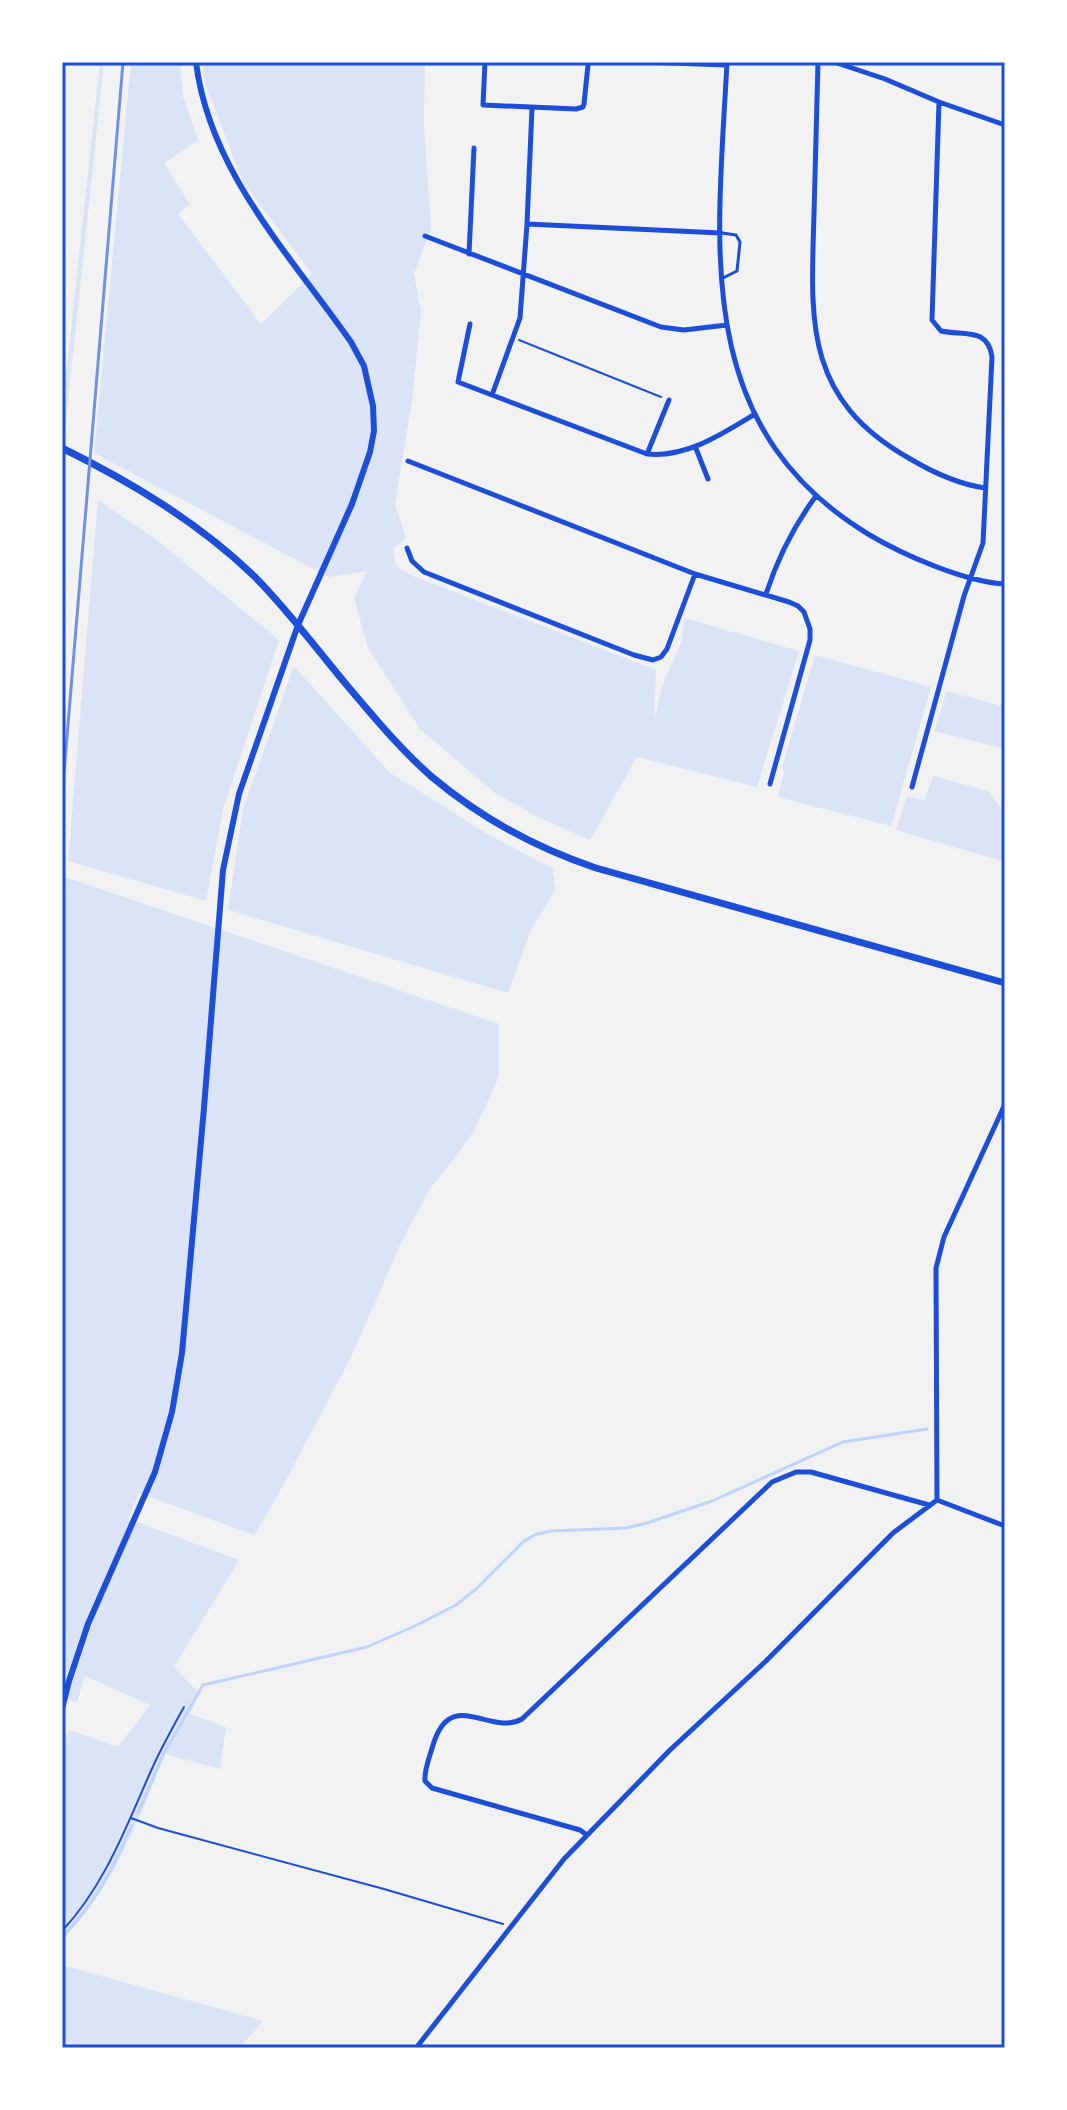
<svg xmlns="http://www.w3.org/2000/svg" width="1067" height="2110" font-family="Commissioner,sans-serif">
<rect width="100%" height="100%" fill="#f2f2f2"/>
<path fill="#dbe4f7" d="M100,62h4l-40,378 -2,-1v-74l5,1z
M131,62h49l3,34 15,44 -34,23 26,41 -12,10 83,110 51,-50 -69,-92 -39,-101 -1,-19h222l-1,63 7,103 -17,46 7,37 -9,90 -17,103 11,34 -13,11 3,17 15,9 245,95 -2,52 8,-36 20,-45 2,-23 115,33 -42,136 -120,-30 -47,83 -50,-22 -45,-25 -75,-64 -52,-81 -14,-50 13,-27 -38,6 -235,-124z
M98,500l55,37 126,103 -56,170 -17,91 -138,-40z
M815,655l116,32 -40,139 -113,-29 6,-24 -2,-6z
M294,666l95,106 95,60 69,37 2,21 -25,42 -22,61 -280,-83 15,-101z
M947,691l58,16v42l-71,-18z
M933,776l55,15 12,16 5,2v53l-109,-32 11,-34 18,4z
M65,877l434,147v53l-26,56 -45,59 -26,49 -52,118 -73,138 -23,38 -115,-42 -10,26 110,41 -65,107 25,26 -9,21 36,13 -6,42 -55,-15c-26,66 -52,134 -103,186v-196l8,-14 48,17 32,-42 -65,-29 -8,26 -15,-4v-787z
M62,1965l201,56 -24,27h-177z"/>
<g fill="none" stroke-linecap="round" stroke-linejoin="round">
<path stroke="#bfd3fe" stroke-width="3" d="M138,1813l26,-60 39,-68 164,-38 50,-22 39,-20 20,-16 47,-47 11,-7 17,-4 75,-3 21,-5 65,-22 131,-59 84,-13
M62,1937c34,-34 51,-68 70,-112"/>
<path stroke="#1d4ed8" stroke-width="2" d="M519,340l142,57
M131,1818l27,10 226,61 119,35
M62,1931c45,-48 66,-110 93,-169 9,-19 19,-37 29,-55"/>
<path stroke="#1d4ed8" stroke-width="3" d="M722,233l14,2 4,7 -3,29 -14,7"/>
<path stroke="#1d4ed8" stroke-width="5" d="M485,62l-2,43 93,4 7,-2 1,-3 4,-39 2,-3
M641,62l86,3
M727,62c-9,180 -38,363 141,472 35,21 97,48 137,50
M818,62c-1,51 -3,101 -4,152 -3,105 -11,183 93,243 23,14 51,27 78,31
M834,62l51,17 54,23
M532,108l-5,116 -7,94 -28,77 155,59c39,4 75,-20 108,-40
M527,224l194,9
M425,236l236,91 23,3 43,-5
M469,254l5,-106
M470,324l-12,58 34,13
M695,446l13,33
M647,454l22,-54
M408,461l287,113 94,28 9,4 6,6 6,17v11l-40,144
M407,548l5,13 12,11 210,83 19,5 8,-3 6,-8 28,-75
M766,594c12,-37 27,-67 50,-98
M912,787l52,-191 19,-53 9,-186c-4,-30 -28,-21 -51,-26l-9,-11 7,-218 66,23
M937,1500l68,26
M587,1835l-7,-5 -148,-42 -7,-7c-1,-12 5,-25 8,-36 18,-59 57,-8 89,-26l250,-237 24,-10h15l118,33
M416,2048l148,-189 106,-109 96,-89 127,-128 44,-33 -1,-232 8,-31 61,-133"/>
<path stroke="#1d4ed8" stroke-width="6" d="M62,1709l7,-28 19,-57 67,-152 17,-60 10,-59 22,-245 19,-238 16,-76 59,-169 54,-121 18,-52 4,-21 -1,-25 -9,-40 -13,-24c-60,-86 -142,-171 -155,-280"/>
<path stroke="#1d4ed8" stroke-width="7" d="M62,448c69,34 136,74 192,128 33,33 61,71 91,107 27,32 55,66 87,94 49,41 104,71 164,91l409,115"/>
<path stroke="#7290e2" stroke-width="3" d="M62,797l61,-735"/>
</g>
<rect width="1067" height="2110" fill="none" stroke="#ffffff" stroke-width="128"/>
<rect x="64" y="64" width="939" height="1982" fill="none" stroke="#1d4ed8" stroke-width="3"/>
</svg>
